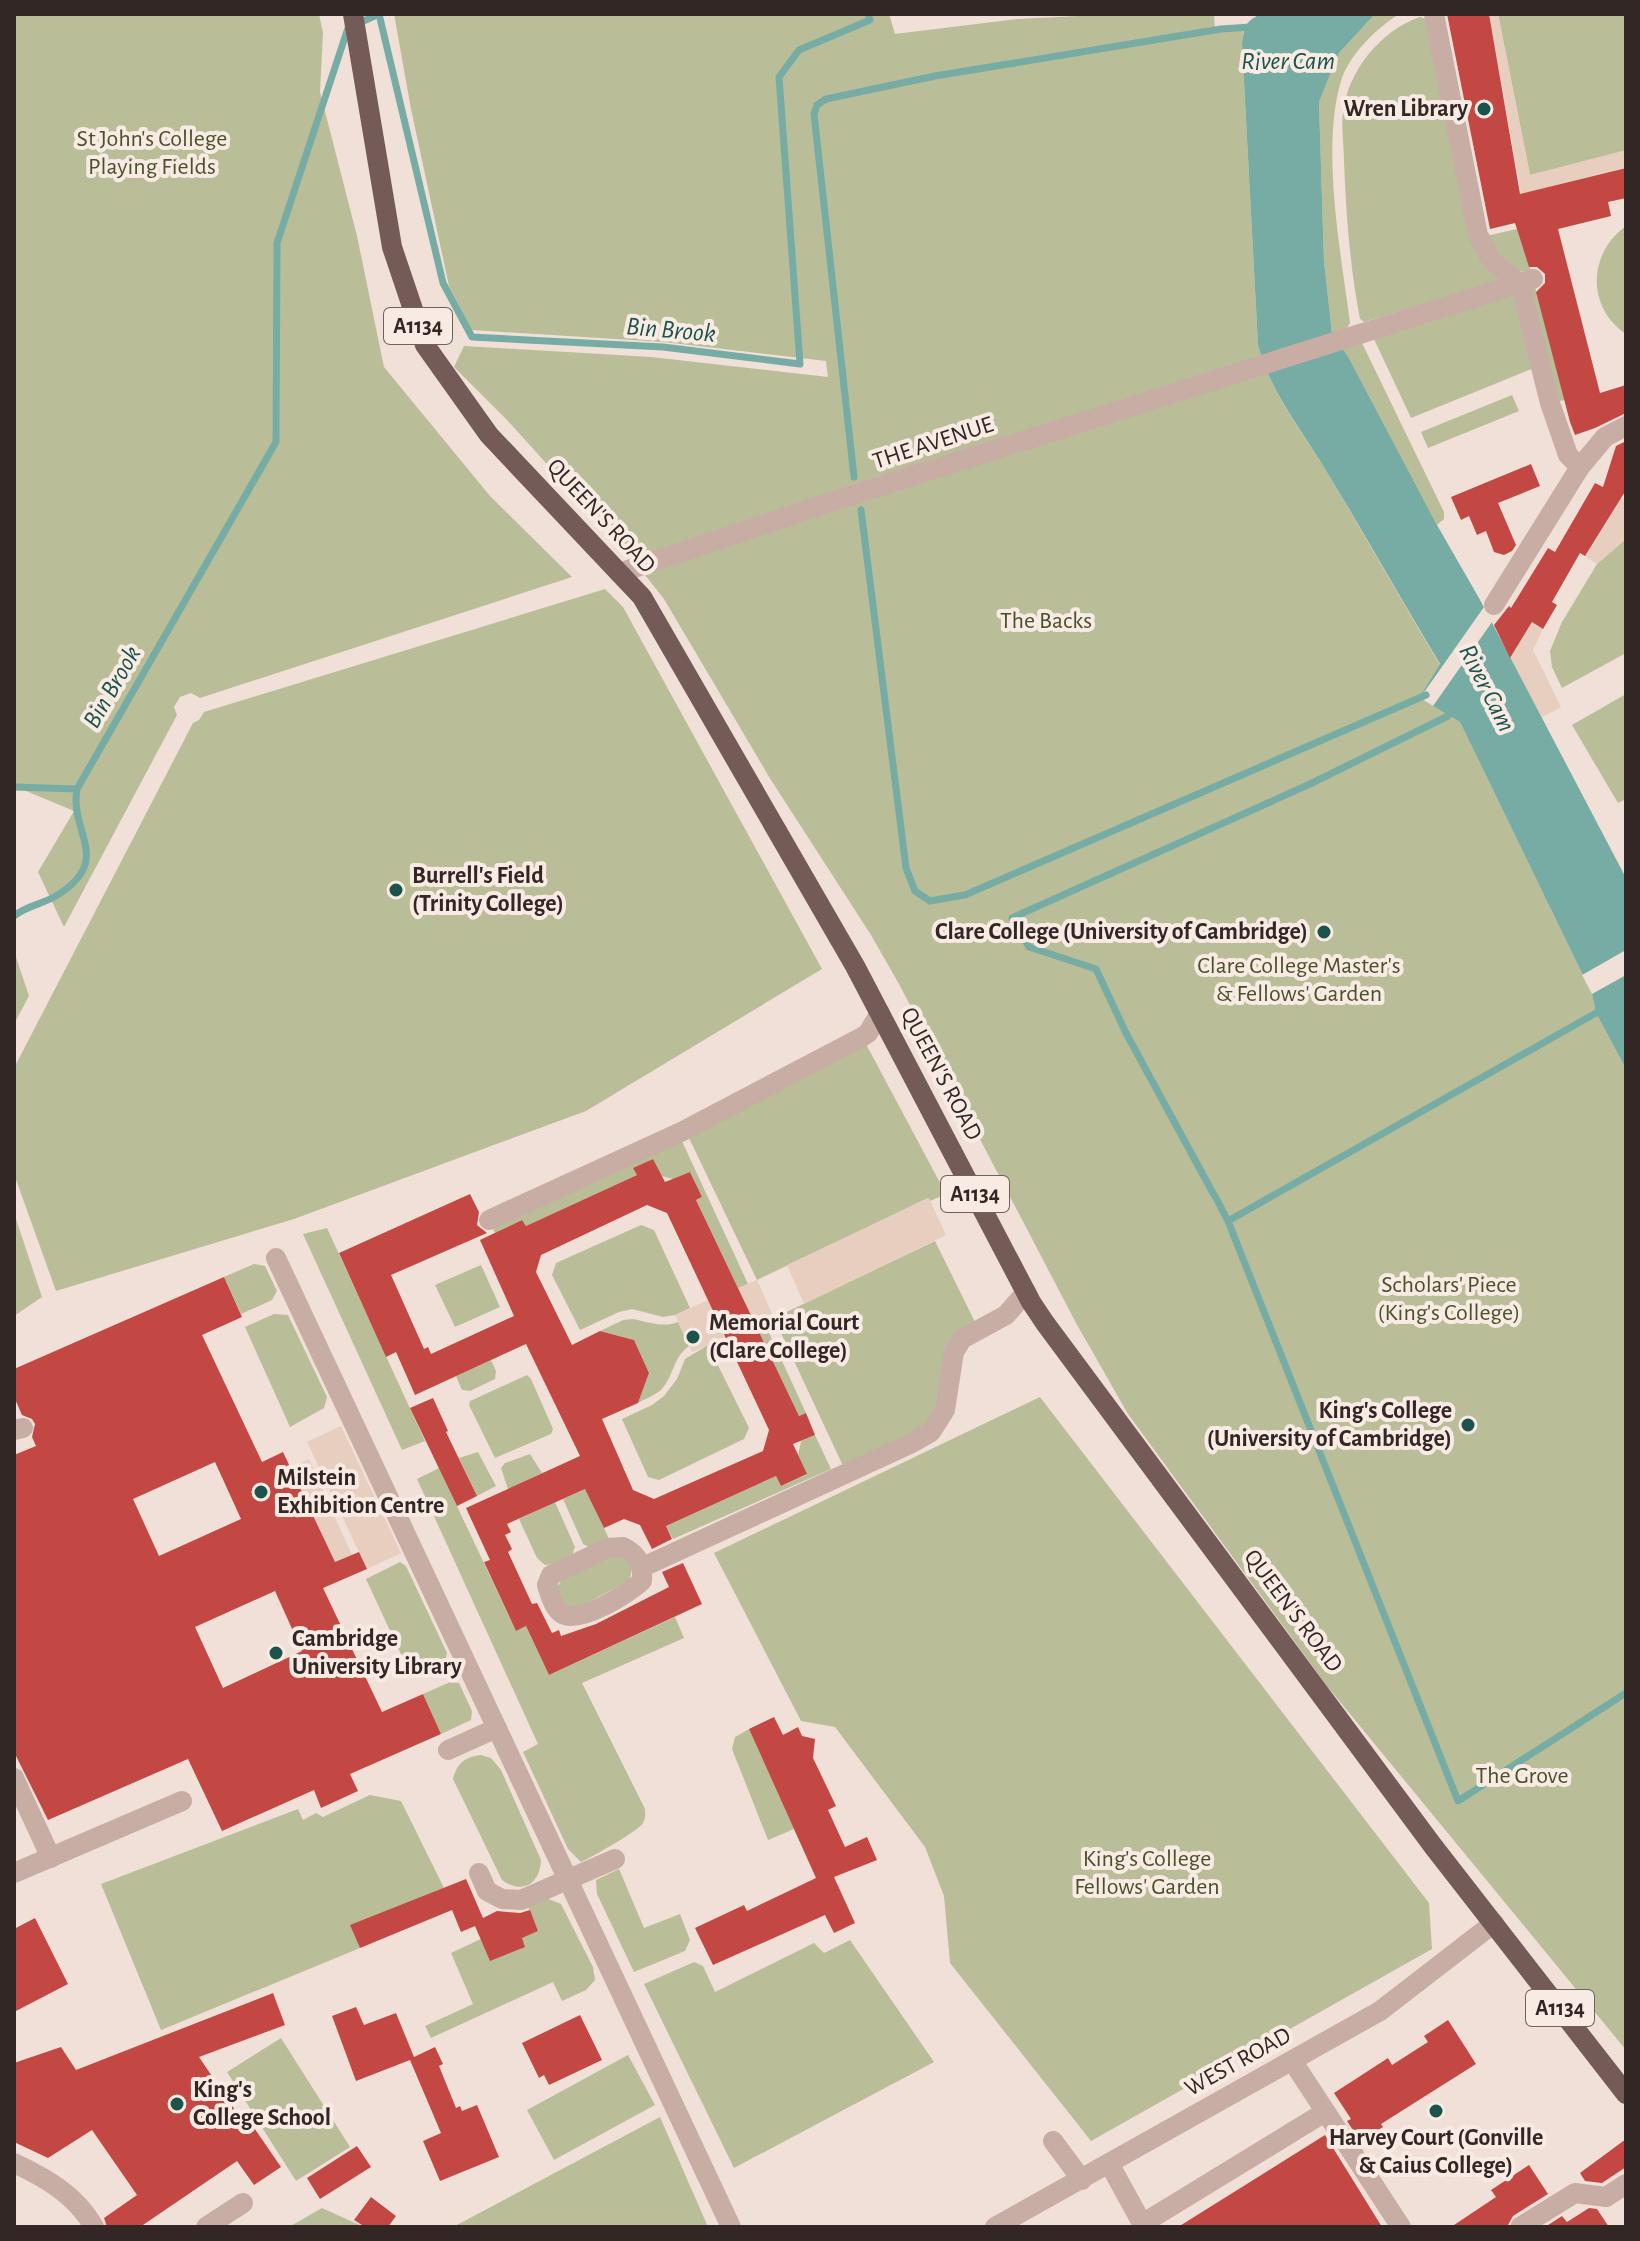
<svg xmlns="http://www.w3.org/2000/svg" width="1640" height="2241" font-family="'Alegreya Sans',sans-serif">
<rect width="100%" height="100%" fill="#f0e0d8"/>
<path fill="#b9be98" d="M14,14h305l4,19 -3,59 37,144 27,131 106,129 82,81 -372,121 -9,-5 -11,4 -6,10 3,8 -113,212 -26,-55 36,-61 -60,-25z
M394,14h495l6,20 122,-15 103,-5h94l1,16 29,-4 -2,18 16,301c11,45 43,85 67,124 39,65 76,131 115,196l-21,33 41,24 132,272 4,19 30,56v981l-299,-364 -199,-272 -52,-91 -177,-339 -28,-49 -100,-155 -107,-181 -34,-43 -123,-136 -53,-53 10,-21 187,11 177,20 -2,-16 -162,-19 -192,-12 -23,-44 -38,-177z
M1375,14h24c-22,14 -48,39 -57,64 -22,67 -1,175 8,245l-3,5 -15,5 -8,-72 -5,-159 20,-49z
M1498,14h128v137l-96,24z
M1420,17l6,2 73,259 -1,3 -134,41 -4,-3c-10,-52 -14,-104 -16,-158 0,-15 -3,-33 -1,-49 5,-41 38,-82 77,-95z
M1626,226v108c-40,-27 -38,-81 0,-108z
M1517,229l14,42c-24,5 -33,-18 -45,-35z
M1535,287l30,113 -6,1 -31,-109z
M1510,295l3,1 21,72 -123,50 -37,-79z
M1362,343l82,169v7l-7,6 -87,-165 -11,-13z
M1512,395l7,16 -91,37 -7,-16z
M1626,539v114l-64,35 -10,-21 -2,-16 12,-29 35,-58z
M605,589l18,18 199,362 -236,142 -292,108 -238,72 -42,-117v-106l179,-345 6,-3 5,-8z
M1626,694v105l-8,4 -46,-78z
M14,951l15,45 -15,28z
M866,1044l80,150 -16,7 -2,-3 -171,82 -68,-142z
M681,1139l67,145 -10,4 -42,-88 6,-3 -12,-25 -17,7 -12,-3 -8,-17 -19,9 3,7 -111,51 -4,-6 -27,13 -4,-8z
M14,1213l28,84 -28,19z
M641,1225l13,5 36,78 -15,7 -12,2 -31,-8 -13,3 -39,18 -28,-55 4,-12z
M327,1228l98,213 -23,9 -99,-216z
M935,1241l40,81 -39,87 -12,18 -81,39 -69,-148z
M254,1264l11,2 12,25 -5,9 -31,14 -17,-37z
M481,1265l19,42 -45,20 -20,-42z
M274,1314l14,1 39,82 -3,11 -34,19 -45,-100z
M633,1319c15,3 30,9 45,3l11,24c-16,11 -15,30 -28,44 -6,5 -16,9 -23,13l11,-30 -15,-33 -34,-9 23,-11z
M764,1322l42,91 -7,3 -43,-90z
M708,1345l41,83 -5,11 -85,41 -11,-3 -26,-58 30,-14 12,-9 13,-17 8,-20z
M491,1360l5,11 -1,8 -25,12 -8,-1 -6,-14z
M527,1375l4,4 22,50 -2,5 -56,24 -26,-53 1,-4z
M1040,1397l389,506 3,46 -341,192 -141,-178 -6,-67 -19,-49 -90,-120 -34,-6 -87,-168z
M815,1435l16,34 -158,70 -7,-13 110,-50 5,10 25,-11 -8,-20 3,-14z
M478,1452l18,34 -19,10 -18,-38z
M530,1454l12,19 -34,16 -7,-21 4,-5z
M439,1468l77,163 10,-5 23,49 126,-58 9,21 -102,45 63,126c0,6 1,8 -2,14 -3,7 -51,34 -62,39l-13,-13 -45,-97 15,-8 -121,-265z
M594,1485v21l15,33 -20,8 -6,-3 -20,-45z
M555,1502l20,45 -3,8 -17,9 -10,1 -8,-7 -18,-39z
M619,1554l13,12 -2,14 -50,27 -15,-1 -8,-19 6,-9z
M400,1562l6,4 41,87 -2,9 -33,16 -46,-99z
M450,1682l9,1 13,28 -1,9 -30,14 -18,-40z
M749,1729l45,100 -26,11 -36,-91 3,-12z
M481,1755l10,3 10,12 40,90c-1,24 -19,35 -39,20l-49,-101c4,-16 12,-22 28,-24z
M370,1795l31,6 43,87 -93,38 9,22 -199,82 -60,-146 197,-75 5,11 13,-7 7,4z
M619,1869l25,59 36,-14 10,26 -5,11 -51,21 -37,-78 -1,-14z
M546,1898l15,6 32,63 2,13 -9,10 -24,11 -9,-19 -122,56 -6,-12 48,-22 -22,-51 30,-14 43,8 -3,-9 17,-7 -11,-27z
M850,1940l84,122 -200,106 -90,-184 50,-22 9,4 12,26 99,-49 10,10z
M281,2038l69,109 -54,34 -69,-109z
M628,2055l27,50 -101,55 -27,-50z
M660,2117l48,110h-255z
M322,2208l42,19h-75z"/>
<path fill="#e8cebf" d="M1489,14h9l32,161 96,-25v17l-105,27z
M1590,492l26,14 4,-8 6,1v40l-29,25 -12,-8 23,-36 -26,-15z
M1532,622l11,7 -10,21 28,57 -20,11 -31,-60z
M929,1198l17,37 -142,69 -17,-39z
M757,1280l17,38 -18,8 -18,-38z
M708,1300l17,38 -33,14 -17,-37z
M341,1426l60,127 -34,16 -60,-127z
M309,1459l43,96 -37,17 9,-34 -22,-46 -33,-14z"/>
<path fill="#77aca4" d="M1262,14h113l-36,39 -20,49 5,159 8,72 18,27 87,165 42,73 147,280v191l-30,-56 -4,-19 -132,-272 -41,-24 21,-34c-39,-65 -76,-131 -115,-195 -24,-40 -56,-79 -67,-124l-16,-301c2,-16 3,-24 20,-30z"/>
<path fill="#f0e0d8" d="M1484,607l8,15 -59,84 -13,-8z
M1626,950v25l-34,19 -10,-19z"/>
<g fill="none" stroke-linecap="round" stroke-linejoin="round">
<path stroke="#77aca4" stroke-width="7" d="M379,14l64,269 29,54 191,10 137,17 -21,-287 20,-27 71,-30 -2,-6
M854,477l-40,-363 3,-9 9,-6 109,-23 286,-47 30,-2
M861,510l45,358 9,23 15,10 35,-6 461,-200
M14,787l63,2
M14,916c13,-11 31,-12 45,-22 54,-35 10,-62 18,-105l199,-347 1,-199 71,-215 31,-14
M1214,1195l-88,-162 -30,-64 -67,-22 -17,-29 298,-134 138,-68
M1215,1196l13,25 230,580 168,-108
M1228,1221l368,-208"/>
</g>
<path fill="#c34843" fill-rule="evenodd" d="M1447,14h42l31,180 106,-26v30l-18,4 3,14 -53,13 42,164 26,-8v28l-31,15 -20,7 -5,-13 -34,-130 9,-9v-9l-8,-7h-8l-14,-44 -25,6z
M1626,441v49l-41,66 -5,-3 -28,49 5,3 -14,24 -11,-7 -22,36 -16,-33 15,-19 2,2 37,-60 7,4 40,-69 8,4 13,-41z
M1531,464l9,22 -42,17 18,42 -4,6 -8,4 -10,-3 -8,-21 -9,4 -8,-19 -8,4 -10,-23z
M653,1159l12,23 25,-10 12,25 -6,3 103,216 7,-3 9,22 -22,9 14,30 -26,12 -5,-10 -110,50 6,13 -20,10 -12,-24 -16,-6 -20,9 -19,-39 -78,35 4,8 -6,3 7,14 -4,3 24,52 5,-1 15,30 7,-3 2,6 35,-12 73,-37 -7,-15 21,-9 19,41 -153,71 -23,-49 -10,5 -32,-69 6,-2 -24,-52 114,-52 -54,-112 -111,51 -19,-43 -10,5 -47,-104 131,-59 9,18 -2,13 10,8 -96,42 33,74 4,-2 3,7 83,-38 -34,-76 42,-20 4,6 111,-51 -4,-7zM647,1205l20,8 102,217 -6,21 -109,48 -21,-9 -31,-71 36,-16 11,-30 -15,-33 -34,-9 -28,14 -36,-73 5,-17z
M224,1277l18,40 -40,18 60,127 21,-10 52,110 24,-10 8,17 -44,19 59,124 41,-18 18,40 -91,40 8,17 -37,17 -7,-18 -92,41 -34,-72 -140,61 -34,-68v-297l22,-9 -4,-9 3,-13 -3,-5 -10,-4 -8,-18v-28zM215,1462l26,57 -82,37 -26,-57zM275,1591l27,60 -79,37 -28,-61z
M433,1398l15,33 -2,1 31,64 -20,10 -47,-98z
M774,1717l9,18 15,-8 4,9 13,3 -2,19 23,48 -8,4 17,37 22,-10 10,23 -43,17 21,46 -21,10 -9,-18 -112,50 -18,-37 49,-23 3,6 69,-33 -67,-149z
M466,1879l17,39 14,-7 23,2 10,-3 8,21 -16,7 3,9 -35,14 -15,-35 -14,6 -9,-22 -92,38 -10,-23z
M35,1918l33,66 -54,28v-83z
M273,1993l12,32 -86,32 44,65 5,-3 33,48 -27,18 -17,-24 -97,66h-33l-3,-9 33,-23 -45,-65 -44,28 -34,-16v-79l47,-16 15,23z
M356,2007l8,18 32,-12 18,44 21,-10 8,17 -4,2 17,42 4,-2 2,5 15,-6 22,52 -59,24 -17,-40 18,-8 -31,-73 -54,21 -24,-65z
M580,2015l22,45 -53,25 -5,-10 -5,3 -17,-35z
M1448,2020l28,44 -95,60 2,3 -23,14 -13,-20 4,-2 -17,-26 54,-35 4,7 36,-23 -4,-6z
M1325,2135l57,92h-204z
M1626,2139v28l-24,16 -17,-2 -5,-8z
M357,2146l14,21 -51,32 -13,-21z
M1529,2165l19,29 -35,22 -6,11h-56l45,-30 -5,-7z
M371,2197l25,19 -8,11h-23l-11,-7z
M1589,2208l8,1 12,18h-64l17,-11 5,6z"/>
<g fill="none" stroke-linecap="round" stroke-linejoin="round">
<path stroke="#c8ada4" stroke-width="20" d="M1434,14l44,221 14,26 28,23 30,119 18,52 12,12
M619,573l212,-71 702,-223
M1494,605l86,-138 25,-30 21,-11
M489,1220l192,-88 181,-95 6,-4 12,-20
M276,1258l455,969
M14,1430l9,-2
M623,1547c15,7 20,18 19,34 -13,12 -64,45 -81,32 -8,-6 -11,-19 -14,-28l4,-10 57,-27z
M643,1567l267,-123 21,-12 14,-22 9,-58 8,-13 44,-24 20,-23
M448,1750l49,-22
M14,1778l37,80
M14,1873l168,-72
M479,1873l8,18 15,8 19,1 94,-41
M1293,2062l108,165
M1053,2141l29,39
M14,2163c32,15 62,32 80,64
M1110,2165l34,62
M1142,2224l183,-112
M206,2227l37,-24
M995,2227l385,-216 114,-88
M1520,2227l55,-34 31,4 20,-13"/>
<path stroke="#755b57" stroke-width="20" d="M353,14l39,233 33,98 64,90 153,162 213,369 176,336 14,21 388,523 193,248"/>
</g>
<g fill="#1c534c" stroke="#f8ebe4" stroke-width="3">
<circle cx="1484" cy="109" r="8"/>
<circle cx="396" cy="890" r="8"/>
<circle cx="1324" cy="932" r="8"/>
<circle cx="693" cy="1337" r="8"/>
<circle cx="1468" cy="1425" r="8"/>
<circle cx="261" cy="1492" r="8"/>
<circle cx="276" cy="1653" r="8"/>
<circle cx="177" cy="2104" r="8"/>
<circle cx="1436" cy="2111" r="8"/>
</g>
<g text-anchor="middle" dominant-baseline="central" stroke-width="8" stroke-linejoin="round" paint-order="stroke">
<g fill="#f8ebe4" stroke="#6e625f" stroke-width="2">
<rect x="384" y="308" width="68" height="36" rx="6"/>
<rect x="941" y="1176" width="68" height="36" rx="6"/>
<rect x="1526" y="1990" width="68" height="36" rx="6"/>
</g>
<g font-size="22" font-weight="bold" fill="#332726">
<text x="418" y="326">A1134</text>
<text x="975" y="1194">A1134</text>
<text x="1560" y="2008">A1134</text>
</g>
<g font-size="24" font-weight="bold" fill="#332726" stroke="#f8ebe4" text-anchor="start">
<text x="1468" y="109" text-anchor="end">Wren Library</text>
<text x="412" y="876">Burrell's Field<tspan x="412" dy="28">(Trinity College)</tspan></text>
<text x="1308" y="932" text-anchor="end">Clare College (University of Cambridge)</text>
<text x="709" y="1323">Memorial Court<tspan x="709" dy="28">(Clare College)</tspan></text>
<text x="1452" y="1411" text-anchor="end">King's College<tspan x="1452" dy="28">(University of Cambridge)</tspan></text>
<text x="277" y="1478">Milstein<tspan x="277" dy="28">Exhibition Centre</tspan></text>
<text x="292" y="1639">Cambridge<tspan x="292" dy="28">University Library</tspan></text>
<text x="193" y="2090">King's<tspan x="193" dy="28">College School</tspan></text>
<text x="1436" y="2138" text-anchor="middle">Harvey Court (Gonville<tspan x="1436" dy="28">&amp; Caius College)</tspan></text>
</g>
<g font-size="24" fill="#4a512a" stroke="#f8ebe4">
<text x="152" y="139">St John's College<tspan x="152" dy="28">Playing Fields</tspan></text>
<text x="1046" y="621">The Backs</text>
<text x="1299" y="966">Clare College Master's<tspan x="1299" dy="28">&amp; Fellows' Garden</tspan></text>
<text x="1449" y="1285">Scholars' Piece<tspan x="1449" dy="28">(King's College)</tspan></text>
<text x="1522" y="1776">The Grove</text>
<text x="1147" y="1859">King's College<tspan x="1147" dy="28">Fellows' Garden</tspan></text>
</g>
<g font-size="24" fill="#332726" stroke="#f8ebe4">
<text transform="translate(933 443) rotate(-18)">THE AVENUE</text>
<text transform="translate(601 516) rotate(47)">QUEEN'S ROAD</text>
<text transform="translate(941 1074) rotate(62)">QUEEN'S ROAD</text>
<text transform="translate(1293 1611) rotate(53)">QUEEN'S ROAD</text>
<text transform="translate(1238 2062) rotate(-29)">WEST ROAD</text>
</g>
<g font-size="26" font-style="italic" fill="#1c534c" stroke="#f8ebe4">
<text x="1288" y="61">River Cam</text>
<text transform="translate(671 330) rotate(5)">Bin Brook</text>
<text transform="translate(112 687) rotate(-60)">Bin Brook</text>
<text transform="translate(1487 688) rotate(63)">River Cam</text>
</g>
</g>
<rect width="1640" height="2241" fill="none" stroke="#332726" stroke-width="32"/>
</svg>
